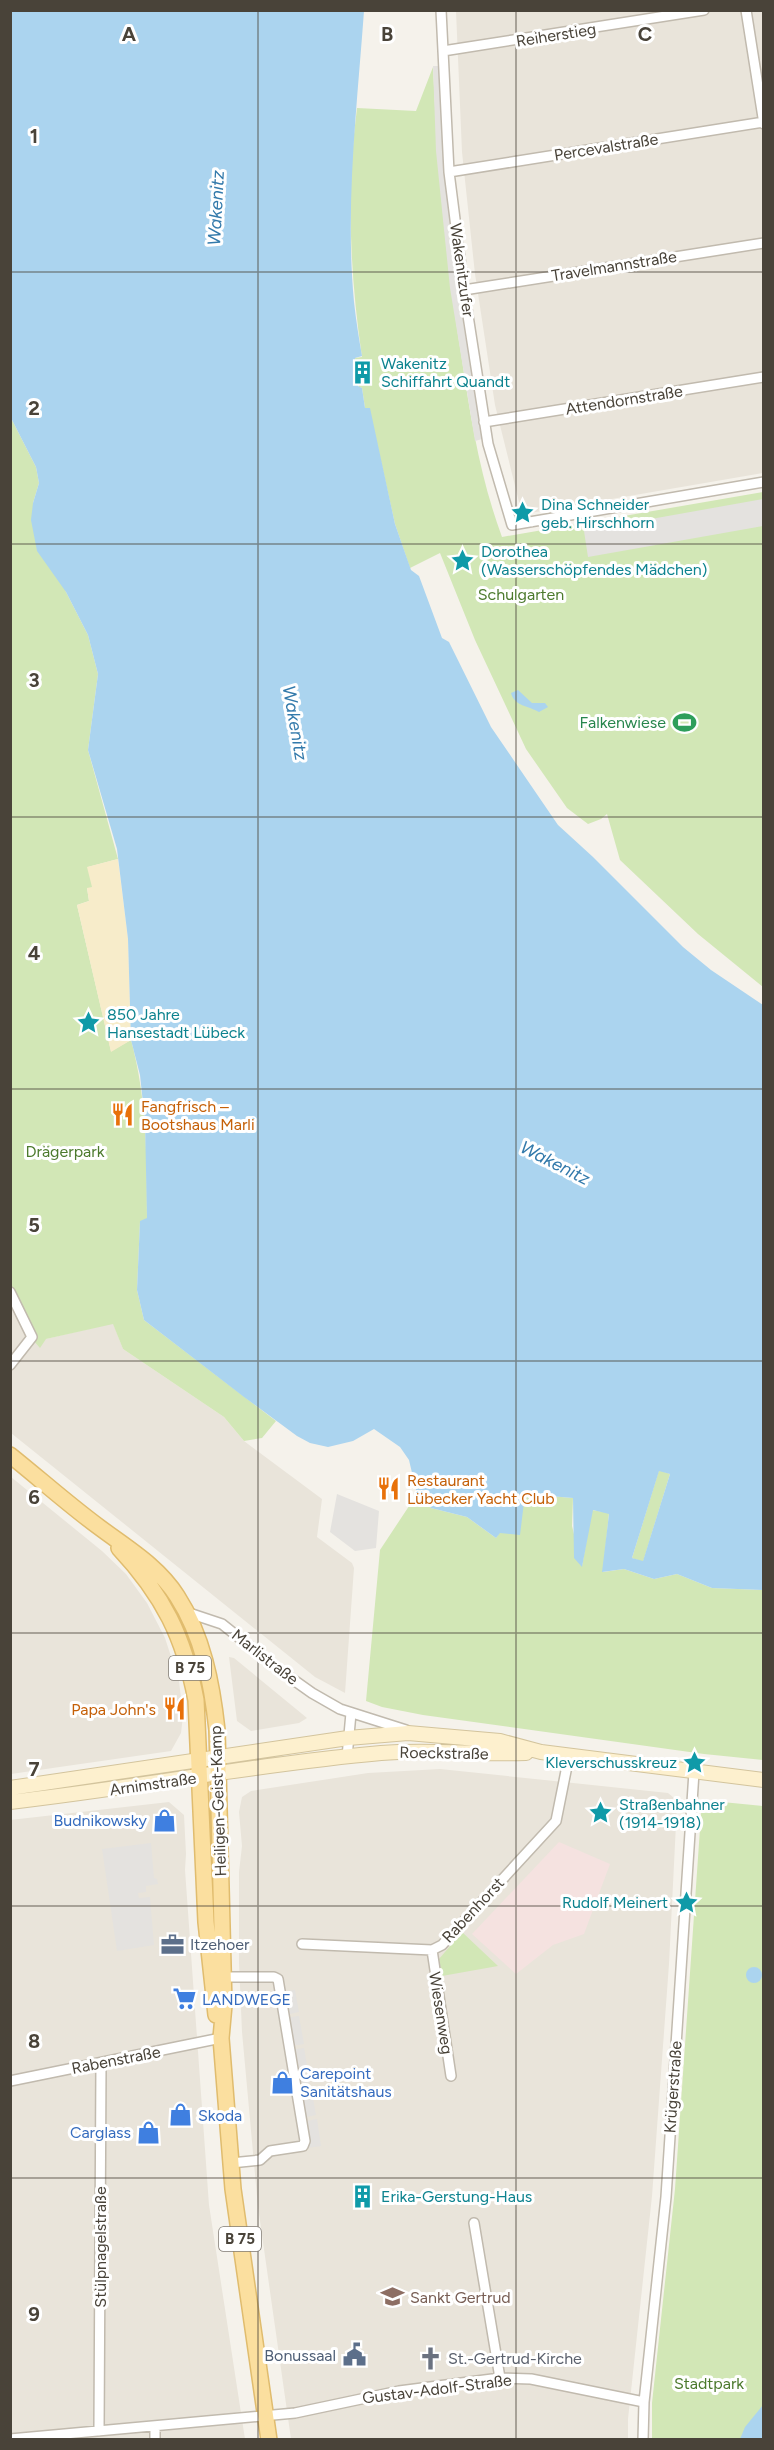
<svg xmlns="http://www.w3.org/2000/svg" width="774" height="2450" font-family="Figtree,sans-serif">
<rect width="100%" height="100%" fill="#f5f2eb"/>
<path fill="#e9e4da" d="M456,11h307v462l-227,39 -11,1 -5,-7 -25,-101 -20,-131 -13,-122z
M10,1304l15,27 21,8 67,-16 10,26 101,68 20,24 78,58 -5,38 35,26 2,5 -9,125 -30,-16 -304,-244z
M11,1477l91,74 24,23 21,29 18,35 14,43 4,35 -2,17 -10,18 -160,23z
M229,1657l5,1 73,60 -8,5 -48,8 -14,-10z
M440,1769l228,24 6,5 3,6 -8,160 -17,232 -24,223v20h-337l-33,-232 -16,-175 -3,-69v-91l3,-26 -3,-34 3,-15 9,-6 117,-18z
M169,1802l15,13 2,39 -1,16 24,335 36,234h-234l-1,-619z"/>
<path fill="#f5e2e0" d="M559,1842l51,22 -26,70 -31,11 -37,29 -44,-40z"/>
<path fill="#d2e7b6" d="M433,67c4,98 13,196 29,293 9,61 19,120 40,177l261,-45v495l-65,-53 -78,-74 -13,-46 -6,5 -13,5 -21,-16 -41,-59 -51,-109 -35,-87 -30,15 -15,-44 -26,-116h-4l-3,-20 -3,-1 -4,-29 7,-1c-12,-82 -16,-167 -5,-249l59,3z
M11,418l25,49 3,16 -6,20 33,89 22,43 10,39 -10,76 30,109 -30,8 5,21h-6l2,13 -12,4 34,146 20,-11c16,59 16,118 16,179l-7,3 -3,68 7,30 132,101 -14,17 -18,3 -20,-24 -101,-68 -10,-25 -67,15 -6,9 -15,-17 -14,-27z
M659,1470l11,4 -27,88 -11,-4z
M417,1494l14,14 36,9 29,21 29,-44 48,4 -1,28 10,40 10,-56 17,3 -6,59 21,-3 30,10 23,-5 35,14 51,2v170l-59,-6 -281,-39 -41,-8 -16,-6 14,-151z
M702,1800l61,6v633l-111,1v-37l23,-214z
M462,1932l36,34 -56,10 -3,-17z"/>
<path fill="#f7ecca" d="M118,859l10,80 3,101 -20,12 -34,-147 12,-4 -2,-13 5,-1 -5,-20z"/>
<path fill="#e4e2df" d="M433,66h6l6,107 13,118 24,148 -7,2 -25,-153 -14,-137z
M763,499v27l-175,31 -4,-26z
M337,1494l42,17 -3,37 -21,3 -25,-19z
M151,1843l3,35 3,1 1,5 -12,2v6l-8,1 1,5 11,-1 4,48 -37,6 -15,-102z
M295,1990l4,22 -14,3 -4,-23z
M299,2016l5,28 -14,2 -5,-28z
M304,2048l6,35 -14,2 -6,-35z
M311,2086l5,29 -14,3 -5,-30z
M317,2119l4,27 -14,2 -5,-26z"/>
<path fill="#abd4ef" fill-rule="evenodd" d="M11,10l353,1c-7,96 -19,195 -10,291 2,18 5,37 8,54l-7,2 3,28 4,2 3,20h5l25,116 16,46 8,6 23,62 7,4 42,85 67,98 35,32 90,90 28,23 52,35v585l-51,-2 -35,-14 -23,5 -30,-10 -22,3 7,-58 -16,-4 -11,57 -8,-9 -1,-60 -48,-4 -5,41 -20,-2 -4,5 -29,-21 -36,-9 -14,-14 -8,-34 -9,-13 -26,-18 -21,12 -25,6 -18,-4 -13,-7 -53,-39 -100,-77 -7,-30 3,-69 7,-3 -2,-96 -5,-47 -9,-35 -3,-101 -11,-90 -29,-99 10,-76 -10,-39 -22,-43 -29,-41 -6,-31 2,-17 6,-20 -3,-16 -25,-49zM659,1471l11,3 -27,87 -11,-3z
M518,690l14,13h13l3,4 -9,5c-10,-6 -25,-6 -28,-19z
M746 1975a8 8 0 1 1 16 0a8 8 0 1 1-16 0Z
M763,2405v34h-23l5,-12z"/>
<g fill="none" stroke-linecap="round" stroke-linejoin="round">
<defs>
<path id="minor" d="M441,10l8,162 15,118 24,154 24,81 252,-43
M746,10l18,114
M443,51l261,-41
M449,172l315,-50
M464,290l300,-47
M484,422l280,-45
M10,1292l22,45 -22,28
M186,1612l36,12 59,47 31,22 28,16 66,21
M347,1757l4,-44
M302,1944l130,6 10,-5 114,-124 13,-65
M432,1950l19,126
M223,1977h51l4,2 27,162 -2,5 -33,5 -10,9 -29,3
M10,2081l211,-43
M474,2223l26,155
M99,2431l2,-368
M10,2439l285,-26 104,-22 101,-13 31,1 113,23
M155,2440v-14
M643,2440l1,-38 22,-205 28,-425"/>
<path id="secondary" d="M10,1788l338,-50 60,-5 92,8 41,11 223,28
M10,1802c124,-14 247,-38 371,-49 49,-4 97,2 145,0"/>
<path id="primary" d="M10,1455c30,24 59,50 89,72 28,21 59,39 78,69 26,40 35,88 40,134l7,275 -3,33 12,151 36,251
M119,1548c44,47 65,89 77,152l10,222 10,93"/>
</defs>
<use href="#minor" stroke="#c1baae" stroke-width="12"/>
<use href="#secondary" stroke="#d3c49d" stroke-width="16"/>
<use href="#primary" stroke="#e0bc6e" stroke-width="18"/>
<use href="#minor" stroke="#fff" stroke-width="9"/>
<use href="#secondary" stroke="#fdf0ce" stroke-width="14"/>
<use href="#primary" stroke="#fbdf9f" stroke-width="15"/>
</g>
<path fill="none" stroke="#494339" stroke-width="1.5" stroke-opacity="0.55" d="M258,10v2430M516,10v2430M10,272h754M10,544h754M10,817h754M10,1089h754M10,1361h754M10,1633h754M10,1906h754M10,2178h754"/>
<defs>
<symbol id="building-bare" viewBox="-9 -9 18 18"><path d="M-4-6H4V6H1V3H-1V6H-4ZM-2.5-4.3h1.7v1.8h-1.7ZM.8-4.3h1.7v1.8H.8ZM-2.5-1h1.7V.8h-1.7ZM.8-1h1.7V.8H.8Z" fill="#0f9aa8" stroke="#fff" stroke-width="2.5" paint-order="stroke"/></symbol>
<symbol id="sight-bare" viewBox="-9 -9 18 18"><path d="M0-6L1.8-2.2L6-1.7L2.9 1.2L3.7 5.4L0 3.3L-3.7 5.4L-2.9 1.2L-6-1.7L-1.8-2.2Z" fill="#0f9aa8" stroke="#fff" stroke-width="2.5" paint-order="stroke"/></symbol>
<symbol id="stadium-bare" viewBox="-9 -9 18 18"><path d="M0-5a6.5 5 0 1 0 0 10a6.5 5 0 1 0 0-10ZM-3.5-1.8h7v3.6h-7Z" fill="#2e9e5b" stroke="#fff" stroke-width="2.5" paint-order="stroke"/></symbol>
<symbol id="restaurant-bare" viewBox="-9 -9 18 18"><path d="M-5-6h1v4h1v-4h1v4h1v-4h1v5L-1.5 .5V6h-2V.5L-5-1ZM5-6V6H3V1.5H1.5Q1.5-4 5-6Z" fill="#e8710a" stroke="#fff" stroke-width="2.5" paint-order="stroke"/></symbol>
<symbol id="shop-bare" viewBox="-9 -9 18 18"><path d="M-5-2.5h2.3a2.7 3.5 0 0 1 5.4 0H5L5.5 6h-11ZM-1.5-2.5h3a1.5 2.3 0 0 0-3 0Z" fill="#3f7fe0" stroke="#fff" stroke-width="2.5" paint-order="stroke"/></symbol>
<symbol id="office-bare" viewBox="-9 -9 18 18"><path d="M-6-3h4V-5.5h4V-3h4V5H-6ZM-1-4.5V-3h2v-1.5ZM-6 0V1H6V0Z" fill="#5c6f8a" stroke="#fff" stroke-width="2.5" paint-order="stroke"/></symbol>
<symbol id="supermarket-bare" viewBox="-9 -9 18 18"><path d="M-6-5.5h2.5l.6 2H6L4.5 2H-2.5L-4.4-4H-6ZM-1.5 3.2a1.3 1.3 0 1 0 .1 0ZM3 3.2a1.3 1.3 0 1 0 .1 0Z" fill="#3f7fe0" stroke="#fff" stroke-width="2.5" paint-order="stroke"/></symbol>
<symbol id="school-bare" viewBox="-9 -9 18 18"><path d="M0-5L7-2L0 1L-7-2ZM-4 1L0 2.5L4 1V4Q0 6-4 4Z" fill="#8d6e63" stroke="#fff" stroke-width="2.5" paint-order="stroke"/></symbol>
<symbol id="civic-bare" viewBox="-9 -9 18 18"><path d="M-.6-6.5H3V-4.5H.6V-3L4-1V1h2V6H-6V1h2V-1L-.6-3ZM-1.2 2.5V6h2.4V2.5Z" fill="#5c6f8a" stroke="#fff" stroke-width="2.5" paint-order="stroke"/></symbol>
<symbol id="church-bare" viewBox="-9 -9 18 18"><path d="M-1.2-6h2.4v3.5h3.3v2.4h-3.3V6h-2.4V-.1h-3.3v-2.4h3.3Z" fill="#6b7280" stroke="#fff" stroke-width="2.5" paint-order="stroke"/></symbol>
</defs>
<g fill-rule="evenodd">
<use href="#building-bare" x="346" y="356" width="33" height="33"/>
<use href="#sight-bare" x="506" y="496" width="33" height="33"/>
<use href="#sight-bare" x="446" y="544" width="33" height="33"/>
<use href="#stadium-bare" x="668" y="706" width="33" height="33"/>
<use href="#sight-bare" x="72" y="1006" width="33" height="33"/>
<use href="#restaurant-bare" x="106" y="1098" width="33" height="33"/>
<use href="#restaurant-bare" x="372" y="1472" width="33" height="33"/>
<use href="#restaurant-bare" x="158" y="1692" width="33" height="33"/>
<use href="#sight-bare" x="678" y="1746" width="33" height="33"/>
<use href="#sight-bare" x="584" y="1796" width="33" height="33"/>
<use href="#shop-bare" x="148" y="1804" width="33" height="33"/>
<use href="#sight-bare" x="670" y="1886" width="33" height="33"/>
<use href="#office-bare" x="156" y="1928" width="33" height="33"/>
<use href="#supermarket-bare" x="168" y="1982" width="33" height="33"/>
<use href="#shop-bare" x="266" y="2066" width="33" height="33"/>
<use href="#shop-bare" x="164" y="2098" width="33" height="33"/>
<use href="#shop-bare" x="132" y="2116" width="33" height="33"/>
<use href="#building-bare" x="346" y="2180" width="33" height="33"/>
<use href="#school-bare" x="376" y="2280" width="33" height="33"/>
<use href="#civic-bare" x="338" y="2338" width="33" height="33"/>
<use href="#church-bare" x="414" y="2342" width="33" height="33"/>
</g>
<g text-anchor="middle" dominant-baseline="central" stroke-width="6" stroke-linejoin="round" paint-order="stroke">
<g fill="#fff" stroke="#807b74" stroke-width="1.5">
<rect x="169" y="1656" width="42" height="24" rx="4.5"/>
<rect x="219" y="2227" width="42" height="24" rx="4.5"/>
</g>
<g font-size="15" font-weight="bold" fill="#494339">
<text x="190" y="1668">B 75</text>
<text x="240" y="2239">B 75</text>
</g>
<g font-size="16" fill="#494339" stroke="#fff">
<text transform="translate(556 35) rotate(-9)">Reiherstieg</text>
<text transform="translate(606 147) rotate(-9)">Percevalstraße</text>
<text transform="translate(614 266) rotate(-9)">Travelmannstraße</text>
<text transform="translate(462 270) rotate(82)">Wakenitzufer</text>
<text transform="translate(624 400) rotate(-9)">Attendornstraße</text>
<text transform="translate(265 1657) rotate(38)">Marlistraße</text>
<text transform="translate(444 1753) rotate(1)">Roeckstraße</text>
<text transform="translate(153 1784) rotate(-8)">Arnimstraße</text>
<text transform="translate(218 1801) rotate(-92)">Heiligen-Geist-Kamp</text>
<text transform="translate(473 1910) rotate(-47)">Rabenhorst</text>
<text transform="translate(441 2013) rotate(81)">Wiesenweg</text>
<text transform="translate(116 2060) rotate(-11)">Rabenstraße</text>
<text transform="translate(673 2087) rotate(-86)">Krügerstraße</text>
<text transform="translate(100 2247) rotate(-90)">Stülpnagelstraße</text>
<text transform="translate(437 2389) rotate(-7)">Gustav-Adolf-Straße</text>
</g>
<g font-size="16" fill="#0d838f" stroke="#fff" text-anchor="start">
<text x="381" y="363">Wakenitz<tspan x="381" dy="18">Schiffahrt Quandt</tspan></text>
<text x="541" y="504">Dina Schneider<tspan x="541" dy="18">geb. Hirschhorn</tspan></text>
<text x="481" y="551">Dorothea<tspan x="481" dy="18">(Wasserschöpfendes Mädchen)</tspan></text>
<text x="107" y="1014">850 Jahre<tspan x="107" dy="18">Hansestadt Lübeck</tspan></text>
<text x="677" y="1762" text-anchor="end">Kleverschusskreuz</text>
<text x="619" y="1804">Straßenbahner<tspan x="619" dy="18">(1914-1918)</tspan></text>
<text x="668" y="1902" text-anchor="end">Rudolf Meinert</text>
<text x="381" y="2196">Erika-Gerstung-Haus</text>
</g>
<g font-size="16" fill="#4c7a2d" stroke="#fff">
<text x="521" y="594">Schulgarten</text>
<text x="65" y="1151">Drägerpark</text>
<text x="709" y="2383">Stadtpark</text>
</g>
<g font-size="16" fill="#27864d" stroke="#fff" text-anchor="end">
<text x="666" y="722">Falkenwiese</text>
</g>
<g font-size="16" fill="#c56008" stroke="#fff" text-anchor="start">
<text x="141" y="1106">Fangfrisch –<tspan x="141" dy="18">Bootshaus Marli</tspan></text>
<text x="407" y="1480">Restaurant<tspan x="407" dy="18">Lübecker Yacht Club</tspan></text>
<text x="156" y="1709" text-anchor="end">Papa John's</text>
</g>
<g font-size="16" fill="#366cbe" stroke="#fff" text-anchor="start">
<text x="147" y="1820" text-anchor="end">Budnikowsky</text>
<text x="202" y="1999">LANDWEGE</text>
<text x="300" y="2073">Carepoint<tspan x="300" dy="18">Sanitätshaus</tspan></text>
<text x="198" y="2115">Skoda</text>
<text x="131" y="2132" text-anchor="end">Carglass</text>
</g>
<g font-size="16" fill="#4e5e75" stroke="#fff" text-anchor="start">
<text x="190" y="1944">Itzehoer</text>
<text x="336" y="2355" text-anchor="end">Bonussaal</text>
</g>
<g font-size="16" fill="#785e54" stroke="#fff" text-anchor="start">
<text x="410" y="2297">Sankt Gertrud</text>
</g>
<g font-size="16" fill="#5b616d" stroke="#fff" text-anchor="start">
<text x="448" y="2358">St.-Gertrud-Kirche</text>
</g>
<g font-size="18" font-style="italic" fill="#337aab" stroke="#fff">
<text transform="translate(216 208) rotate(-87)">Wakenitz</text>
<text transform="translate(295 723) rotate(80)">Wakenitz</text>
<text transform="translate(555 1163) rotate(27)">Wakenitz</text>
</g>
</g>
<g font-size="20" text-anchor="middle" font-weight="bold" fill="#494339" stroke="#fff" stroke-width="6" stroke-linejoin="round" paint-order="stroke">
<text x="129" y="41">A</text>
<text x="387" y="41">B</text>
<text x="645" y="41">C</text>
<text x="34" y="143">1</text>
<text x="34" y="415">2</text>
<text x="34" y="687">3</text>
<text x="34" y="960">4</text>
<text x="34" y="1232">5</text>
<text x="34" y="1504">6</text>
<text x="34" y="1776">7</text>
<text x="34" y="2048">8</text>
<text x="34" y="2321">9</text>
</g>
<rect width="774" height="2450" fill="none" stroke="#494339" stroke-width="24"/>
</svg>
